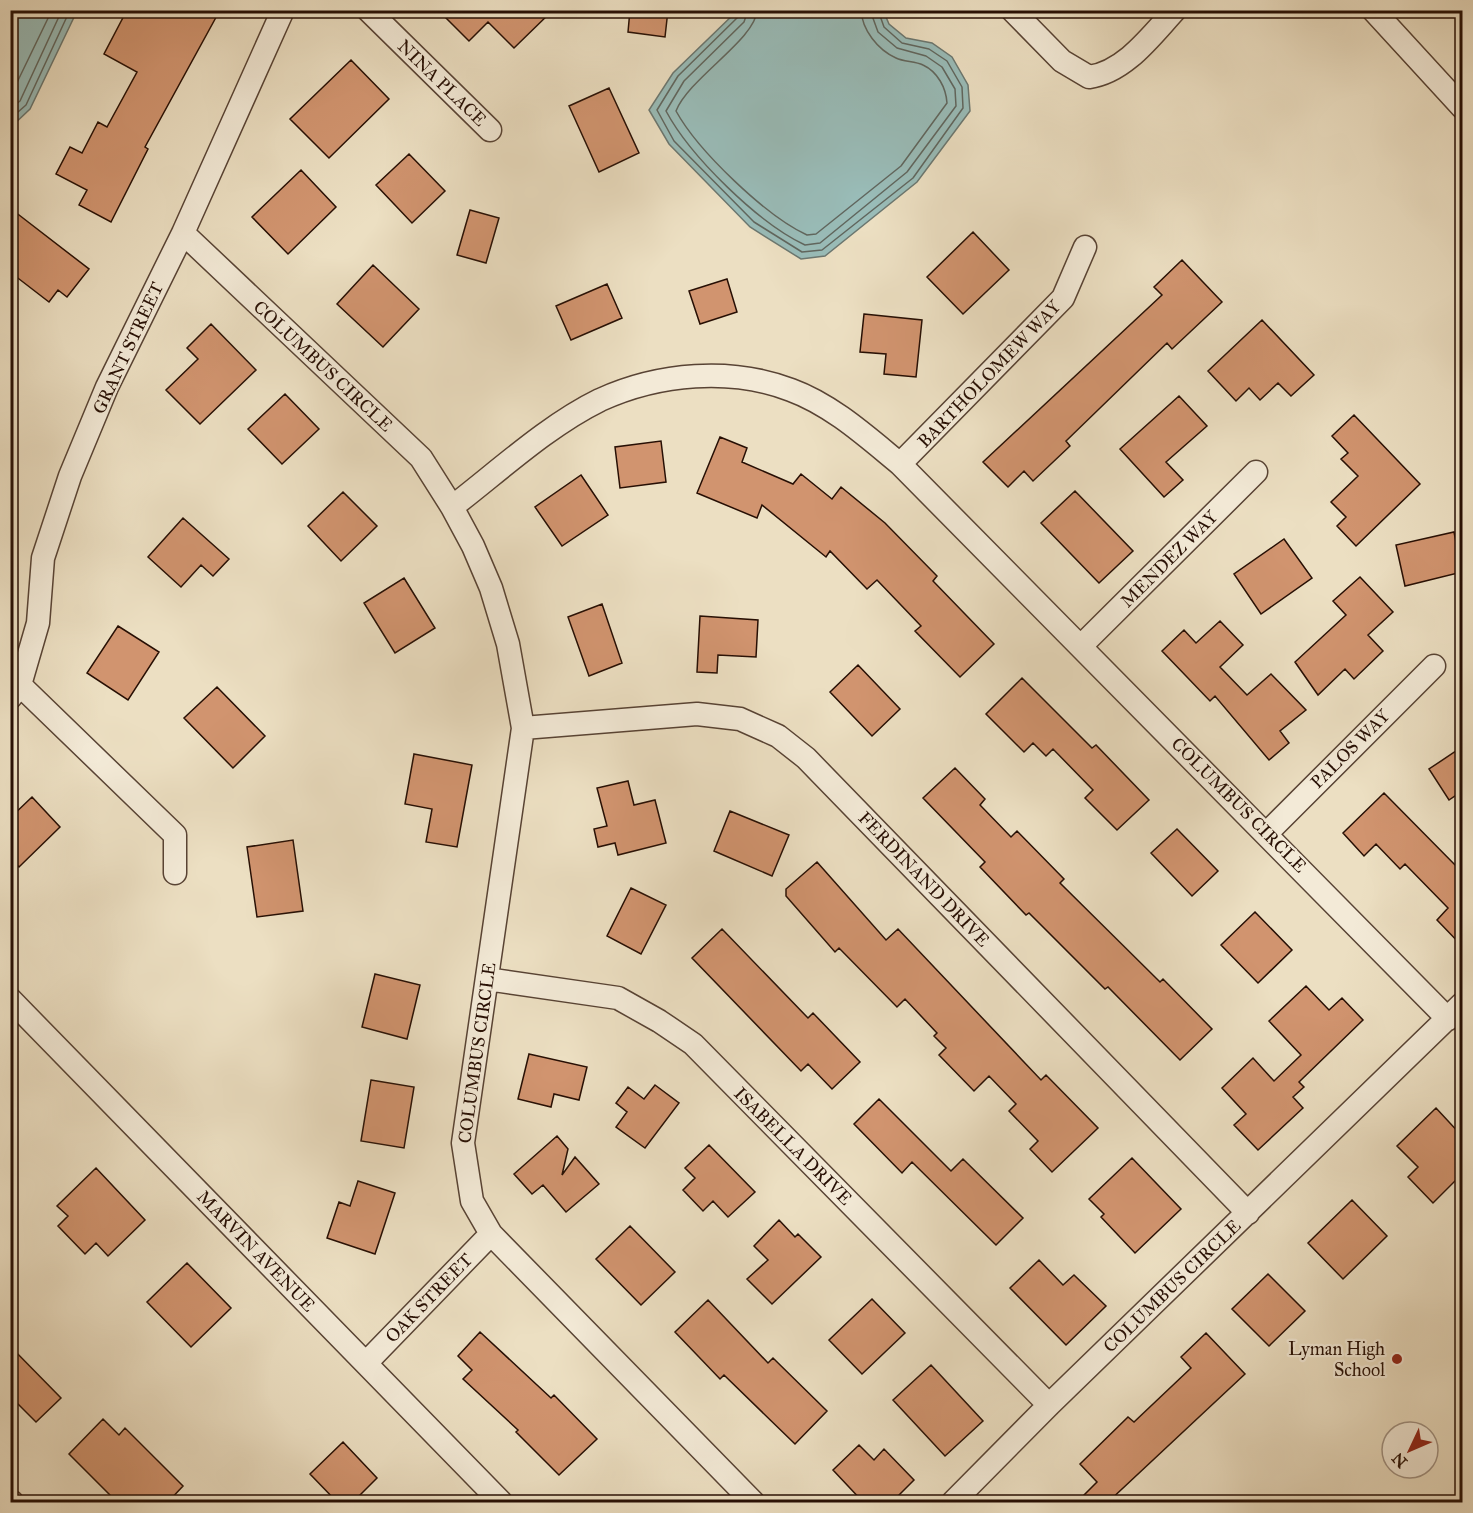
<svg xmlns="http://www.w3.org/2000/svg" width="1473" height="1513" font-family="'IM FELL Great Primer',serif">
<rect width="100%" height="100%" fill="#ecdfc2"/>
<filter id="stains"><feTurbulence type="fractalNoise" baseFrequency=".00333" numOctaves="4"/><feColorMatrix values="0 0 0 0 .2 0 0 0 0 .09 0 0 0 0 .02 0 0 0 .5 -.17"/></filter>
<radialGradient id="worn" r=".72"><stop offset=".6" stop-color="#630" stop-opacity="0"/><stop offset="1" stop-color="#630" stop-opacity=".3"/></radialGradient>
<path fill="#99bcb8" stroke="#6b7770" stroke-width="1.5" d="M11,10l66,1 -47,98 -19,18z
M883,10l6,14 17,14 26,5 20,14 16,28 2,26 -53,71 -92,74 -24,3 -51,-32 -81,-83 -20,-34 24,-37 64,-62z"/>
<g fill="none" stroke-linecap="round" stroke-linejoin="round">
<path stroke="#60665e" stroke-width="1.5" d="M740,10l-2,7 -60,59 -21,34 17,31 80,81 48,30 20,-2 91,-72 50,-70 -1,-21 -15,-26 -18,-12 -27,-6 -18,-16 -6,-17
M748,10l-4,12 -60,59 -18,30c24,45 92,112 139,134l15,-2 87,-71 49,-66 -1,-17 -13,-22 -16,-11 -29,-8 -19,-16 -8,-22
M757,10c-1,29 -68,68 -81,101 22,40 90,105 131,124l9,-1 85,-68 46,-63c-1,-15 -9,-31 -24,-38 -8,-4 -19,-3 -27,-7 -18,-8 -34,-28 -35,-48
M10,97l42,-87
M10,109l10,-8 42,-91
M10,119l16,-14 44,-95"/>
</g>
<path fill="#d1946f" stroke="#270f04" stroke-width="1.5" d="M127,10h93l-75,137 3,2 -37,73 -32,-17 8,-15 -31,-16 14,-27 12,6 16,-31 9,5 30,-55 -33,-18z
M438,10h115l-39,38 -26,-26 -19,19z
M630,10h38l-3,27 -37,-5z
M351,60l38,39 -60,59 -39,-39z
M609,88l30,65 -40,19 -30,-66z
M409,154l36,37 -33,32 -36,-38z
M301,170l35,37 -48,47 -36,-37z
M10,208l79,61 -22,28 -9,-7 -9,12 -39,-30z
M470,210l29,8 -13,45 -29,-8z
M973,232l36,38 -46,44 -36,-37z
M1182,260l40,42 -50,47 -5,-6 -101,98 4,5 -37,35 -9,-10 -16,16 -25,-25 179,-167 -8,-8z
M373,265l46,44 -36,38 -46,-43z
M727,279l10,33 -37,12 -11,-33z
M607,284l15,34 -51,22 -15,-34z
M864,314l58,6 -6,57 -32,-3 2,-20 -26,-2z
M1262,320l52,55 -23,21 -13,-13 -18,17 -11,-12 -13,13 -28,-30z
M211,324l45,46 -56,54 -34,-34 32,-31 -11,-11z
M285,394l34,35 -37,35 -34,-35z
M1179,396l28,30 -41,36 17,18 -19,17 -44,-48z
M1354,415l66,69 -64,62 -19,-20 9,-9 -15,-15 27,-26 -17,-17 7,-6 -16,-17z
M720,437l27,11 -5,14 51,22 8,-10 31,25 9,-12 44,36 52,53 -4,5 61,63 -34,33 -45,-46 6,-5 -44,-46 -10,9 -37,-38 -4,6 -64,-52 -5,13 -60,-25z
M661,441l5,41 -46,6 -5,-41z
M581,475l27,40 -46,31 -27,-39z
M1075,491l58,60 -34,32 -58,-60z
M343,492l34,34 -36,35 -33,-35z
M183,518l46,41 -16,17 -12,-11 -20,22 -33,-30z
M1454,532l8,40 -57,14 -9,-41z
M1284,539l28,39 -51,36 -27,-40z
M1360,577l33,35 -25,23 15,16 -29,28 -9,-10 -27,26 -23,-33 51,-47 -13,-14z
M404,578l31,50 -40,25 -31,-50z
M602,604l20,59 -33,13 -21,-59z
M700,616l58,4 -2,37 -38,-2 -1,18 -20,-1z
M1220,621l23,24 -23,22 27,28 24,-21 35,36 -26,21 9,12 -20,17 -54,-64 -5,5 -48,-50 22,-21 12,13z
M118,626l41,26 -31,48 -41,-27z
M858,665l42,44 -28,27 -42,-44z
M1022,678l70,70 4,-3 53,55 -32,30 -32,-32 8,-8 -40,-41 -7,7 -13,-13 -9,9 -38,-38z
M217,687l48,49 -32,32 -49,-50z
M1462,747v44l-13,9 -20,-31z
M414,754l58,11 -15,82 -31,-5 6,-33 -27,-5z
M955,768l30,31 -5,6 31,32 6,-6 47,48 -4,4 100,99 3,-3 49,50 -32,31 -72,-73 -3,2 -76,-76 -3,2 -46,-48 5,-5 -62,-64z
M628,781l6,24 21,-5 11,43 -48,12 -3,-12 -17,4 -4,-18 13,-3 -10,-38z
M1384,793l78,79v74l-25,-26 11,-12 -43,-44 -5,5 -24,-25 -12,12 -21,-23z
M32,797l28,30 -41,40 -9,-9v-40z
M730,811l59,24 -17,41 -58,-25z
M1177,829l41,42 -26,25 -41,-43z
M293,840l10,71 -46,6 -10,-70z
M817,862l69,78 12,-11 143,151 5,-5 52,53 -46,44 -22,-23 8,-8 -29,-30 7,-7 -27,-28 -15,15 -35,-36 7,-7 -12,-12 3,-3 -32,-34 -8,8 -58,-59 -4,4 -49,-56v-7z
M631,888l35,17 -25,49 -34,-18z
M1255,912l37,38 -34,33 -37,-38z
M722,929l86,89 5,-5 47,49 -28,27 -24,-25 -7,7 -109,-113z
M375,974l45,11 -13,54 -45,-12z
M1306,986l23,24 13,-12 21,22 -64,62 5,5 -11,10 10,11 -45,42 -24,-25 12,-11 -24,-26 31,-30 21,23 27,-26 -32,-34z
M529,1054l58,13 -8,33 -25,-6 -3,13 -33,-8z
M371,1080l43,7 -10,61 -43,-7z
M655,1085l24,18 -34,45 -29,-21 11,-15 -11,-9 12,-16 16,12z
M879,1099l72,72 12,-12 60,59 -27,27 -84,-83 -10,11 -48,-49z
M1436,1108l26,28v38l-29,29 -25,-26 10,-10 -21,-21z
M557,1136l11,13 -6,26 13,-18 24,27 -33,28 -23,-27 -11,9 -18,-20z
M709,1145l46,47 -27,25 -15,-16 -10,10 -20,-21 12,-12 -10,-10z
M1132,1158l49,51 -46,44 -34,-36 3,-3 -15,-15z
M96,1168l49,52 -37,36 -12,-13 -11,11 -27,-28 10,-10 -11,-10z
M358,1181l37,12 -20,61 -48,-16 12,-36 11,4z
M1352,1200l35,36 -44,43 -35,-36z
M779,1220l16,17 3,-3 23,23 -49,47 -25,-25 21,-19 -14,-14z
M630,1226l45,46 -34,33 -45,-46z
M1039,1260l24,25 11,-10 32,31 -40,39 -56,-57z
M187,1263l44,45 -40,39 -44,-45z
M1268,1274l37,37 -36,35 -37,-37z
M872,1299l33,34 -43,41 -33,-34z
M708,1300l60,63 5,-5 54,53 -32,33 -71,-69 -4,4 -45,-47z
M480,1332l71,66 3,-3 43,44 -38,36 -43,-43 2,-2 -55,-51 9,-9 -14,-14z
M1206,1333l39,41 -138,129h-31l21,-21 -17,-18 48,-47 6,5 57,-54 -10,-11z
M10,1346l51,52 -25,24 -26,-26z
M931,1365l52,56 -38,35 -52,-56z
M103,1419l16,16 6,-7 58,58 -16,17h-49l-49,-49z
M343,1442l34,36 -25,25h-14l-28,-29z
M859,1445l15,15 10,-11 30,31 -23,23h-27l-31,-33z"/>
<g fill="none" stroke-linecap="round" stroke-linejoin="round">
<defs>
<path id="minor" d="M368,10l122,120
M1012,10l50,51 27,16c36,-5 62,-41 86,-67
M1373,10l89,97
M183,233l238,225 31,49 21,39 18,42 17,56 15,84 -60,415 9,58 19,33 262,268
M900,464l163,-166 22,-51
M452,507c47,-36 95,-81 148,-107 59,-27 131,-33 191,-10 41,15 76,47 109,74l548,555
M1081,646l175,-174
M20,685l155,150v38
M10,698l10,-13 18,-62 5,-65 27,-82 37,-89 76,-154 100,-223
M523,728l174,-14 43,5 38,17 28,22 442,455
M1267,833l167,-167
M487,979l131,19 41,23 34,23 356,361
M10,999l491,503
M366,1363l125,-129
M10,1501l2,1
M953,1502l96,-97 413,-401"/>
</defs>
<use href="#minor" stroke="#584334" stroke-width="25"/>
<use href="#minor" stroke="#f3ead7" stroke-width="22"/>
</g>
<circle fill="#8f2418" stroke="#f3ead7" stroke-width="2" cx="1397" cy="1359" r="6"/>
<g text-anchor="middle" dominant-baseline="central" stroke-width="4.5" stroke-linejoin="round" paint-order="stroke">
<g font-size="18" fill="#270f04" stroke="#f3ead7">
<text transform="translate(442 83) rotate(44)">NINA PLACE</text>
<text transform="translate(128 348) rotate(-65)">GRANT STREET</text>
<text transform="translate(323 366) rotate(43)">COLUMBUS CIRCLE</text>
<text transform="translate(989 374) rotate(-46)">BARTHOLOMEW WAY</text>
<text transform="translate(1169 559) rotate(-45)">MENDEZ WAY</text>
<text transform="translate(1350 749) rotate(-45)">PALOS WAY</text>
<text transform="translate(1239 805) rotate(45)">COLUMBUS CIRCLE</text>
<text transform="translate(924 879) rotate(46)">FERDINAND DRIVE</text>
<text transform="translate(477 1053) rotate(-82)">COLUMBUS CIRCLE</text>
<text transform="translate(793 1146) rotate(45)">ISABELLA DRIVE</text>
<text transform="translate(256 1251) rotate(46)">MARVIN AVENUE</text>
<text transform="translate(1172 1286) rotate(-44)">COLUMBUS CIRCLE</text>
<text transform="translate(429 1298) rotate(-46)">OAK STREET</text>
</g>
<g font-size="18" fill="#270f04" stroke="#f3ead7" text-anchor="end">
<text x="1385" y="1349">Lyman High<tspan x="1385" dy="21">School</tspan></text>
</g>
</g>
<rect width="1473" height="1513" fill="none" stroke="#ecdfc2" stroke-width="36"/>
<rect x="12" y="12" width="1449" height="1489" fill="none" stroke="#270f04" stroke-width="3"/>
<rect x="18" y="18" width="1437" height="1477" fill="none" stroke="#270f04" stroke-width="1.5"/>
<g transform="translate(1410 1450) rotate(226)"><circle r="28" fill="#f3ead7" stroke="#a19283" stroke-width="1.5"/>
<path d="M0-4.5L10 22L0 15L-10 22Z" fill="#8f2418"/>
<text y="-9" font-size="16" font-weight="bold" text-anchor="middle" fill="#270f04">N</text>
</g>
<rect width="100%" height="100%" filter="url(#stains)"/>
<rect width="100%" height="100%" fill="url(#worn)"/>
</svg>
